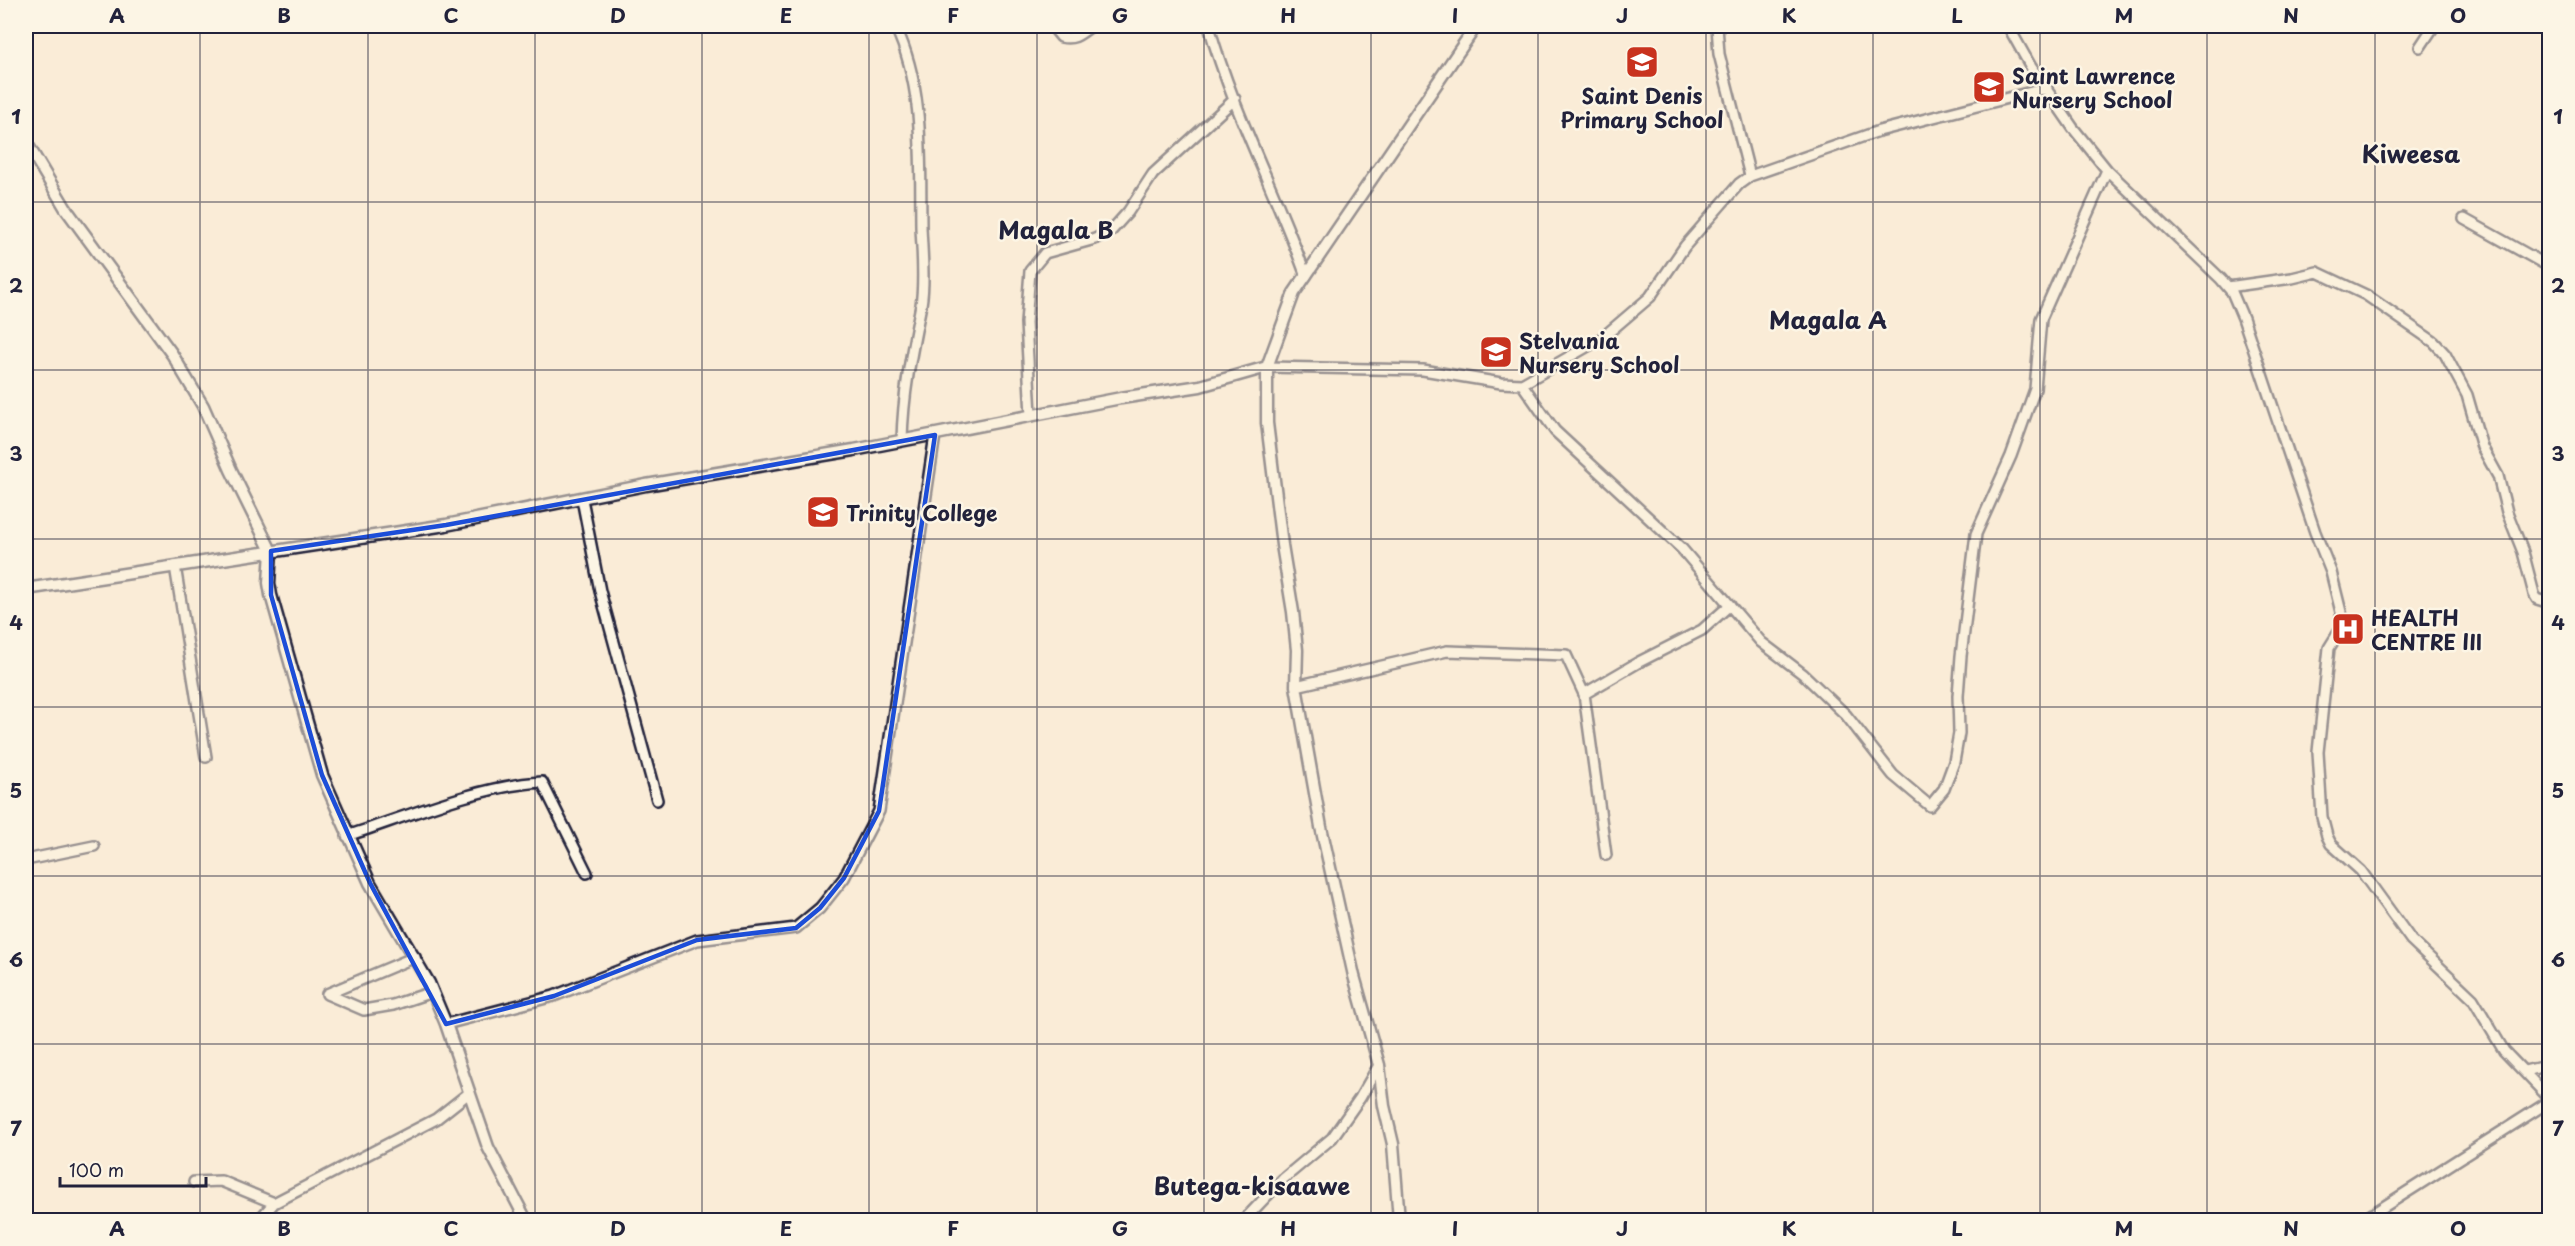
<svg xmlns="http://www.w3.org/2000/svg" width="2575" height="1246" font-family="'Playpen Sans',sans-serif">
<rect width="100%" height="100%" fill="#faecd7"/>
<filter id="ink" filterUnits="userSpaceOnUse"><feTurbulence type="fractalNoise" baseFrequency=".0167" numOctaves="2"/><feDisplacementMap in="SourceGraphic" scale="12" xChannelSelector="R" yChannelSelector="G"/><feConvolveMatrix kernelMatrix="1 2 1 2 8 2 1 2 1" color-interpolation-filters="sRGB"/></filter>
<g filter="url(#ink)">
<g fill="none" stroke-linecap="round" stroke-linejoin="round">
<defs>
<path id="minor" d="M895,26c30,61 25,134 26,201 1,25 4,53 0,78 -9,45 -18,88 -19,135
M1052,26l9,11c14,3 19,-3 30,-11
M1209,26c24,86 67,166 97,250
M1717,26l2,28 31,122
M2008,26l23,41 42,61 34,42 114,109 11,13 11,26 72,214 16,40 13,52 -15,24 -11,104 4,65 5,19 4,8 30,27 50,69 62,59 31,52 46,48
M2420,47l14,-21
M2464,219l86,48
M2228,287l64,-9 25,-6 49,23 68,47 11,12 22,41 15,52 16,29 9,36 16,40 11,42 3,5 13,4
M1267,367l156,3 78,13 21,1 80,-46 48,-41 35,-51 54,-62 11,-8 129,-45 168,-43
M1522,384l33,47 127,118 79,93 42,32 43,41 47,60 37,31 14,-17 10,-27 5,-29 -1,-37 3,-40 15,-122 35,-78 24,-67 6,-70 66,-149
M1031,415l-5,-92 4,-52 15,-18 50,-14 16,-8 17,-19 25,-38 82,-75
M582,499l18,92 57,209
M175,566l31,191
M1296,686l151,-35 119,4 18,39 22,161
M1584,694l55,-32 63,-32 28,-25
M347,836c58,-19 135,-51 195,-54l45,91
M26,860l68,-14
M415,957l-88,37 37,16 29,-5 39,-13
M446,1024l108,-28 143,-56 99,-12 24,-20 24,-30 35,-67 56,-376
M2525,1071l25,-6
M194,1182l27,-1 53,22
M259,1220l15,-17 162,-84 33,-26
M1244,1220l39,-41 49,-41 28,-40 19,-33
M2363,1220l187,-119"/>
<path id="tertiary" d="M26,142l40,67 106,145 31,52 28,64 40,81 -2,32 2,12 51,180 48,108 59,100 17,41 42,123 38,73
M26,589l420,-64 200,-40 208,-35 267,-52 79,-12 67,-19
M1399,1220l-6,-76 -9,-38 -5,-41 -25,-89 -33,-149 -25,-141 1,-36 -4,-38 -11,-67 -15,-122v-56l27,-74 182,-267"/>
</defs>
<use href="#minor" stroke="#22223b" stroke-width="14"/>
<use href="#tertiary" stroke="#22223b" stroke-width="15"/>
<use href="#minor" stroke="#fcf5e5" stroke-width="9"/>
<use href="#tertiary" stroke="#fcf5e5" stroke-width="10"/>
</g>
</g>
<path d="M0 0H2575V1246H0ZM935,435l-56,376 -35,67 -24,30 -24,20 -99,12 -143,56 -108,28 -76,-141 -48,-108 -51,-180v-44l175,-26z" fill="#faecd7" fill-opacity=".55" fill-rule="evenodd"/>
<path fill="none" stroke="#1d4ed8" stroke-width="4.5" stroke-linejoin="round" d="M935,435l-56,376 -35,67 -24,30 -24,20 -99,12 -143,56 -108,28 -76,-141 -48,-108 -51,-180v-44l175,-26z"/>
<path fill="none" stroke="#22223b" stroke-width="1.5" stroke-opacity="0.55" d="M200,26v1194M368,26v1194M535,26v1194M702,26v1194M869,26v1194M1037,26v1194M1204,26v1194M1371,26v1194M1538,26v1194M1706,26v1194M1873,26v1194M2040,26v1194M2207,26v1194M2375,26v1194M26,202h2524M26,370h2524M26,539h2524M26,707h2524M26,876h2524M26,1044h2524"/>
<defs>
<symbol id="school-square" viewBox="-11 -11 22 22"><rect x="-9" y="-9" width="18" height="18" rx="4" fill="#c8321e" stroke="#fcf5e5"/><path d="M0-5L7-2L0 1L-7-2ZM-4 1L0 2.5L4 1V4Q0 6-4 4Z" fill="#fff"/></symbol>
<symbol id="hospital-square" viewBox="-11 -11 22 22"><rect x="-9" y="-9" width="18" height="18" rx="4" fill="#c8321e" stroke="#fcf5e5"/><path d="M-5-5h3v3.5h4V-5h3V5h-3V1.5h-4V5h-3Z" fill="#fff"/></symbol>
</defs>
<g fill-rule="evenodd">
<use href="#school-square" x="1623" y="43" width="38" height="38"/>
<use href="#school-square" x="1970" y="68" width="38" height="38"/>
<use href="#school-square" x="1477" y="333" width="38" height="38"/>
<use href="#school-square" x="804" y="493" width="38" height="38"/>
<use href="#hospital-square" x="2329" y="610" width="38" height="38"/>
</g>
<g text-anchor="middle" dominant-baseline="central" stroke-width="5" stroke-linejoin="round" paint-order="stroke">
<g font-size="21" font-weight="bold" fill="#22223b" stroke="#fcf5e5" text-anchor="start">
<text x="2012" y="75">Saint Lawrence<tspan x="2012" dy="24">Nursery School</tspan></text>
<text x="1642" y="95" text-anchor="middle">Saint Denis<tspan x="1642" dy="24">Primary School</tspan></text>
<text x="1519" y="340">Stelvania<tspan x="1519" dy="24">Nursery School</tspan></text>
<text x="846" y="512">Trinity College</text>
<text x="2371" y="617">HEALTH<tspan x="2371" dy="24">CENTRE III</tspan></text>
</g>
<g font-size="24" font-weight="bold" fill="#22223b" stroke="#fcf5e5">
<text x="2411" y="153">Kiweesa</text>
<text x="1056" y="229">Magala B</text>
<text x="1828" y="319">Magala A</text>
<text x="1252" y="1185">Butega-kisaawe</text>
</g>
</g>
<rect width="2575" height="1246" fill="none" stroke="#fcf5e5" stroke-width="66"/>
<path d="M60 1177v9h146v-9" fill="none" stroke="#22223b" stroke-width="3"/>
<text x="69" y="1177" font-size="18" fill="#22223b" stroke="#fcf5e5" stroke-width="4.5" paint-order="stroke">100 m</text>
<rect x="33" y="33" width="2509" height="1180" fill="none" stroke="#22223b" stroke-width="2"/>
<g font-size="20" text-anchor="middle" font-weight="bold" fill="#22223b">
<text x="117" y="23">A</text>
<text x="284" y="23">B</text>
<text x="451" y="23">C</text>
<text x="618" y="23">D</text>
<text x="786" y="23">E</text>
<text x="953" y="23">F</text>
<text x="1120" y="23">G</text>
<text x="1288" y="23">H</text>
<text x="1455" y="23">I</text>
<text x="1622" y="23">J</text>
<text x="1789" y="23">K</text>
<text x="1957" y="23">L</text>
<text x="2124" y="23">M</text>
<text x="2291" y="23">N</text>
<text x="2458" y="23">O</text>
<text x="16" y="124">1</text>
<text x="2558" y="124">1</text>
<text x="16" y="293">2</text>
<text x="2558" y="293">2</text>
<text x="16" y="461">3</text>
<text x="2558" y="461">3</text>
<text x="16" y="630">4</text>
<text x="2558" y="630">4</text>
<text x="16" y="798">5</text>
<text x="2558" y="798">5</text>
<text x="16" y="967">6</text>
<text x="2558" y="967">6</text>
<text x="16" y="1136">7</text>
<text x="2558" y="1136">7</text>
<text x="117" y="1236">A</text>
<text x="284" y="1236">B</text>
<text x="451" y="1236">C</text>
<text x="618" y="1236">D</text>
<text x="786" y="1236">E</text>
<text x="953" y="1236">F</text>
<text x="1120" y="1236">G</text>
<text x="1288" y="1236">H</text>
<text x="1455" y="1236">I</text>
<text x="1622" y="1236">J</text>
<text x="1789" y="1236">K</text>
<text x="1957" y="1236">L</text>
<text x="2124" y="1236">M</text>
<text x="2291" y="1236">N</text>
<text x="2458" y="1236">O</text>
</g>
</svg>
